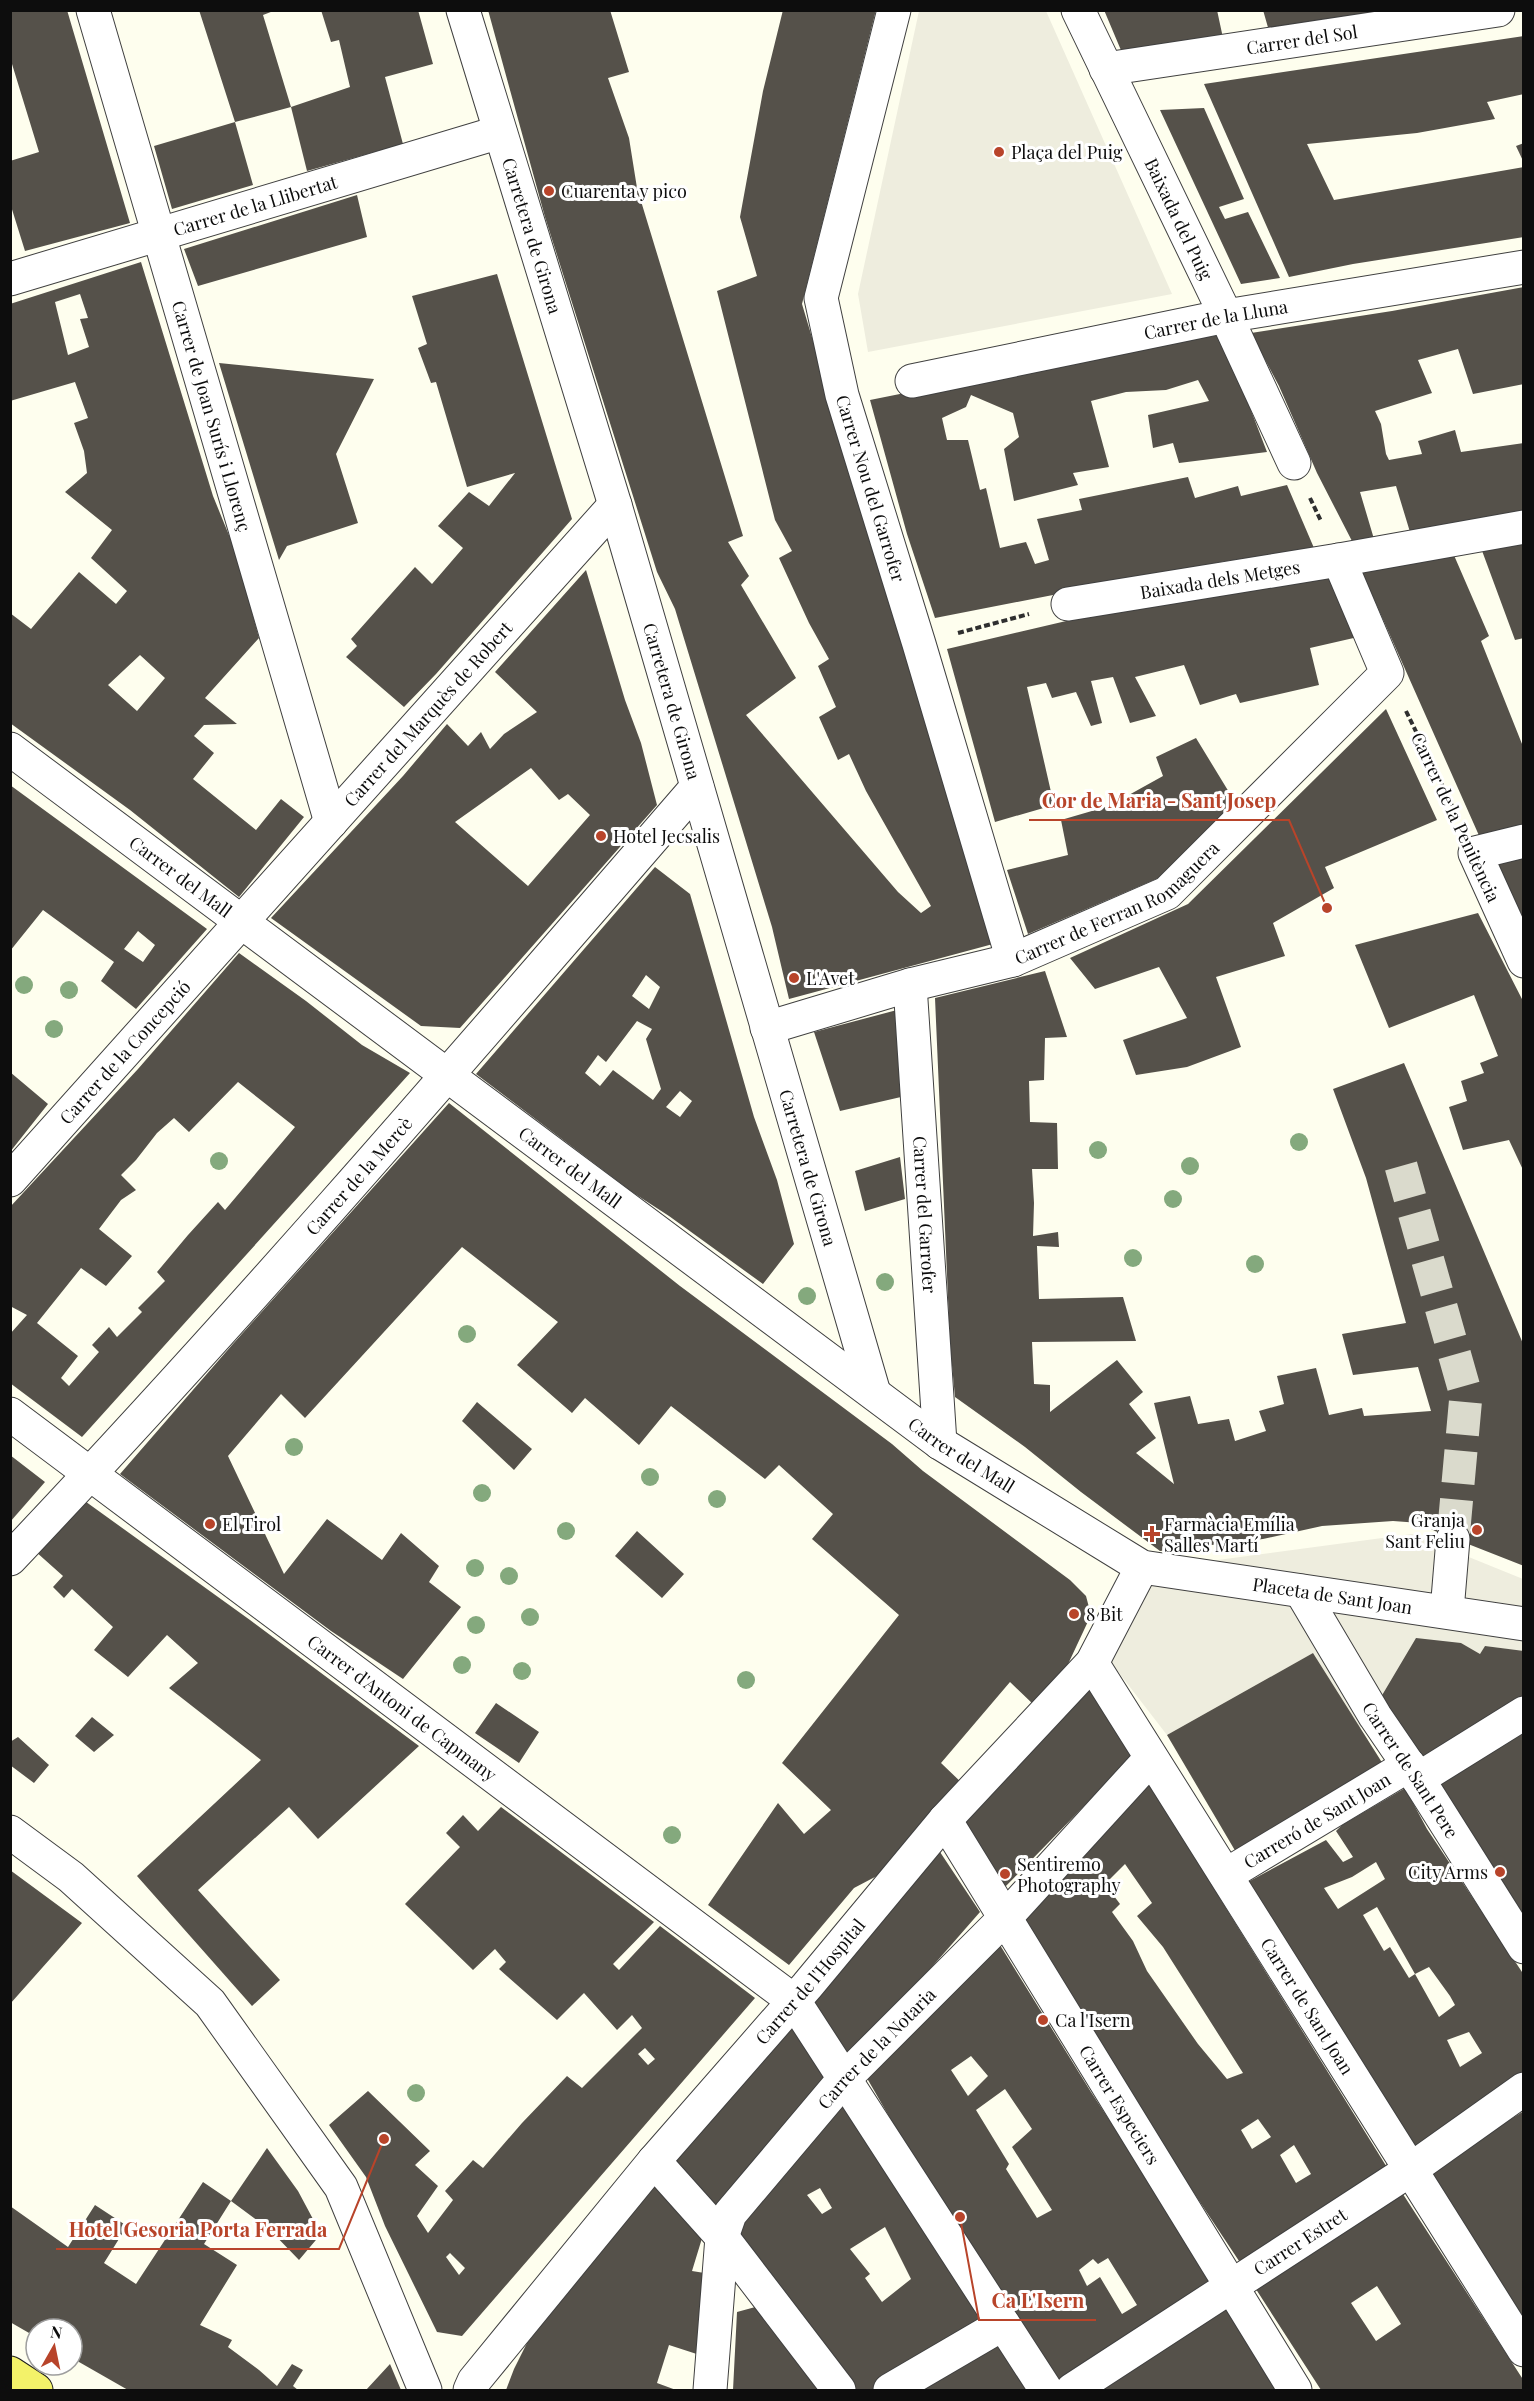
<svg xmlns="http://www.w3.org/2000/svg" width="1534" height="2401" font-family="'Playfair Display',serif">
<rect width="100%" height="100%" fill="#fefeee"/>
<path fill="#eeedde" d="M919,11h127l126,283 -304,58 -10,-58z
M1412,1534l111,45v72l-38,-5 -5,8 -19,-11h-7l-61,34 -12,20 -6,19 -15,12 -47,-75 -146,82 -58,-75 49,-92z"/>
<path fill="#55514a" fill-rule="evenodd" d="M10,10h57l63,213 -105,28 -15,-48v-42l29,-9 -27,-88 -2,1z
M199,10h77l-13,5 28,92 59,-20 -11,-47 -8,2 -10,-32h97l15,54 -48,13 18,67 -96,27 -16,-64 -56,15z
M488,10h122l19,62 -21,6 21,60 8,50 106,348 -15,6 21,34 -8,9 55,93 -50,37 152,177 23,21 10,-7 -65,-115 -17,-37 -11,6 -19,-43 17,-10 -18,-41 11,-7 -20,-36 -30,-65 13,-7 -17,-31 -58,-229 40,-15 -17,-59 23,-126 20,-81h93l-74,294 191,640 -204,55 -17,-72 -97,-318 -18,-37 -112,-355z
M1104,10h113l6,28 -100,17z
M1263,10h113v2l-107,19z
M1524,36v58l-37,8 8,17 -78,14 -110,11 27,56 190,-33v70l-171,27 -64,13 -85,-193z
M1204,108l40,91 -25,8 6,12 23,-7 32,66 -39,6 -81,-174z
M235,122l18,63 -81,24 -18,-63z
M1524,143v20l-8,-17z
M357,195l10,42 -169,49 -14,-37z
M141,262l72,234 22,54 24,88 -54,60 32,26 -33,1 -10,11 20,17 -21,26 63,51 25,-31 23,18 -65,80 -109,-87 -120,-87v-110l21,16 48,-57 37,32 11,-13 -36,-33 21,-28 -47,-38 22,-19 -3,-22 -10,-28 14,-5 -13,-36 -65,19v-97zM80,294l8,24 -8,1 9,28 -21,8 -13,-53zM140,655l25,23 -28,33 -29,-26z
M497,274l75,245 -136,155 -32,33 -58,-50 11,-11 -6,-7 64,-72 17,17 31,-36 -25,-22 31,-34 20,14 26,-33 -48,14 -31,-105 -5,1 -13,-35 9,-4 -15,-48z
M1524,287v97l-51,10 -15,-45 -40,11 14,33 -57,18 6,13 5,30 3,6 33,-6 -4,-13 37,-11 6,22 63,-9v69l-114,20 -14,-46 -36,6 14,47 -21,4 -36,-70 -38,-87 -28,-53 141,-22z
M1222,335l45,117 -88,11 -6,-20 -20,5 -5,-33 61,-14 -11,-21 -32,10 -40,2 -35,9 18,66 -36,6 5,12 -64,16 -10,-52 15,-12 -6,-24 -42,-18 -5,12 -24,11 5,22h21l12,50 6,-2 14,60 26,-6 9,22 14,-4 -12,-41 45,-9 -3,-11 109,-22 7,21 43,-12 3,10 46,-11 27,63 -93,14 -286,56 -28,-84 -37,-134 278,-56z
M219,363l155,16 -38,75 22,69 -71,23 -8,14z
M1524,541v97l-9,2 -34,-92z
M1453,553l36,83 -8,5 43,108v81l-43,10 -120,-270z
M586,570l39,130 16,43 16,62 -197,223 -39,-2 -150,-108 132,-142 44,-52 21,22 13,-14 9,17 14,-15 33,-22 -42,-40zM531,768l28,32 9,-6 22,21 -62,71 -73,-64z
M1333,574l25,63 -48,11 9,37 -79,18 -4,-9 -36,11 -16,-40 -49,12 21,39 -26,7 -17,-46 -22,4 11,42 -11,3 -15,-34 -24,6 -6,-15 -19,4 27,118 -59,17 -48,-173 162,-38z
M1386,709l51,111 -112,47 9,21 -61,35 12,33 -69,21 25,70 -54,20 -51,8 -13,-35 64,-22 -28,-51 -64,22 -25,-31 118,-54z
M1196,738l39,64 -67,72 -140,60 -21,-64 61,-15 -7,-35 48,-14 54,-30 -7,-19z
M10,785l197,144 -71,80 -35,-28 13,-19 -71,-52 -33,41zM138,931l17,14 -12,17 -19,-13z
M1524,853v77l-31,-70z
M655,867l35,27 64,223 23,63 17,64 -31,40 -94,-68 -37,-24 -156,-118zM646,975l14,12 -11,22 -17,-13zM637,1021l15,8 -6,10 15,50 -8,11 -40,-30 -13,16 -15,-13 13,-18 8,7zM680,1091l12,10 -12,16 -14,-10z
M1478,913l46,90v169l-15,-32 -46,10 -14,-43 18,-6 -6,-20 23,-8 -4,-10 18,-7 -24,-61 -85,33 -34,-83z
M239,953l67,48 56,44 48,28 -328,364 -72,-54v-49l17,-19 -17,-9v-99l128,-138zM238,1082l57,45 -70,83 -7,-8 -30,33 -31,37 8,9 -27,27 4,4 -25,25 -8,-10 -17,18 7,7 -30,34 -8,-8 17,-22 -41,-33 44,-55 25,18 26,-30 -33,-27 22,-29 15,-10 -15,-15 15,-15 21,-27 17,-15 15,14z
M1045,971l22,66 -22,1 -1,42 -15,1 1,41 27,1 1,46h-26l2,34 -1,33 25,-4 1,15 -22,-1 2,53 84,-2 13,44 -104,1 2,42 16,1v27l67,-52 26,32 -14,12 27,34 -20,15 38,31 -20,-81 36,-7 8,28 31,-5 6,22 31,-10 -7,-20 25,-7 -7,-28 39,-8 13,47 33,-7 2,8 67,-5 -13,-44 -65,8 -11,-41 64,-11 -40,-145 -33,-89 71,-26 120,283v220l-89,-35 -15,-8 -27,-2 -71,5 -59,13 -103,12 -79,-59 -56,-45 -70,-50 -5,-53 -15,-346z
M897,1010l4,87 -61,14 -26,-79z
M10,1072l38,32 -38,48z
M449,1103l231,183 212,158 31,27 147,109 16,16 5,19 -29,62 -28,28 -24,-23 -69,81 24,23 -73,82 -38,20 -65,77 -81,-60 70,-102 26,31 27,-24 -49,-47 117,-148 -87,-76 21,-25 -54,-49 -14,14 -94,-73 -32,39 -54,-47 -13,15 -55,-48 41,-43 -96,-75 -157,171 -24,-24 -53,62 56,118 43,-55 55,41 19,-27 38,33 -10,16 32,25 -58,72 -72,-48 -211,-157 112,-129z
M900,1157l5,42 -40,12 -10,-40z
M477,1402l55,47 -18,21 -52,-49z
M10,1455l35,27 -35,40z
M82,1499l168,121 169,126 -101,93 -29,-32 -91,83 82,90 -28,26 -115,-130 124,-116 -92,-72 29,-25 -31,-28 -39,42 -34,-27 19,-23 -41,-38 -8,9 -11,-11 10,-11 -28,-25z
M637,1531l47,43 -22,24 -47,-42z
M1416,1638l45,5 19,11 5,-8 39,5v52l-100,64 -43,-70z
M1313,1653l75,119 -148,87 -73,-124z
M1085,1683l50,71 -132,135 -44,-69z
M496,1703l43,29 -20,31 -44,-30z
M92,1717l22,18 -20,17 -19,-16z
M1524,1723v201l-92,-145z
M18,1737l31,28 -15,18 -24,-18v-23z
M1148,1776l73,124 167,269 -145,98 -67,-101 -155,-253zM1125,1864l27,39 -15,13 26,31 80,126 -16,6 -29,-35 -51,-73 -14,-30 -21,-29 8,-8 -15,-20zM1258,2119l13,18 -19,12 -11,-19zM1294,2145l17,29 -15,9 -16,-28z
M1405,1788l22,41 97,146v103l-111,76 -167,-271 80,-43 17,22 10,-5 -17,-26 6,-6zM1376,1862l9,17 -47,30 -14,-21 28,-11zM1377,1907l38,67 14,-7 21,29 5,9 -16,12 -24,-43 -6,4 -19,-31 -6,4 -21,-36zM1469,2032l13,21 -22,14 -13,-27z
M501,1807l153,115 -41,42 6,6 41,-44 95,72 -293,338 -25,-4 -52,-106 -19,-49 -37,-52 39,-34 62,60 -15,14 23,21 -21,30 11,17 25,-33 -8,-9 28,-31 10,8 39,-45 45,-47 15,12 60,-60 -10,-13 -15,15 -33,-37 -27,27 -58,-51 7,-7 -11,-13 -22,21 -68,-66 55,-57 -14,-14 17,-18 15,16zM645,2048l10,11 -7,6 -10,-11zM450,2253l15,15 -6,7 -13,-18z
M936,1846l44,66 -63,72 -70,73 -39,-60z
M10,1870l72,53 -72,81z
M995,1937l96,155 126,193 -157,97 -166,-257 -30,-52zM971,2056l17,20 -20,20 -17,-26zM1005,2089l27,40 -20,18 40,63 -15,8 -31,-49 3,-5 -33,-54zM1108,2258l29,47 -15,9 -22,-37 -13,9 -8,-16 14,-11 5,5z
M788,2017l41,61 -117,138 -44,-53z
M841,2101l148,221 -112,68h-29l-110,-139 1,-26zM820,2188l12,20 -10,6 -15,-19zM885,2227l26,52 -29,23 -17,-24 5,-4 -20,-25z
M1524,2111l-1,52 1,166 -99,-158z
M267,2148l31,43 23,43 -22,26 -30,-31 -38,-28 -27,43 33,21 -37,60 32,15 -4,7 31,23 18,16 15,-22 11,6 -10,16 5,4h-170l-56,-32v-29h-36v8l-26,-15v-116l58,41 27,-42 32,21 -23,37 32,21 67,-102 28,19z
M658,2176l45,59 -11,36 25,4 -8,83 -40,-13 -12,38 19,7h-170l8,-21 13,-26z
M1399,2188l125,193v9h-203l-69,-107zM1377,2286l24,38 -25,17 -25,-38z
M1227,2301l57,89h-191z
M759,2306l64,84h-90l4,-78z
M996,2336l36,54h-120z
M390,2364l11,26h-35z"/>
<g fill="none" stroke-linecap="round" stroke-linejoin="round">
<path stroke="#dadacc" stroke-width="33" stroke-dasharray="33 16" stroke-linecap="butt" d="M1401,1166l65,229 -13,144"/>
<defs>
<g id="minor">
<path id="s1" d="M93,10l238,812"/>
<path id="s2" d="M463,10l152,495 259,888"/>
<path id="s3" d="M894,10l-73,288 21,97 77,249 94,316"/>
<path id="s4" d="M1078,10l148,306 68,147"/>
<path id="s5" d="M1106,69l392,-59"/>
<path id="s6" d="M10,279l490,-147"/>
<path id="s7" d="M912,381l314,-65 298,-49"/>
<path id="s8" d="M1068,604l271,-44 185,-33"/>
<path id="s9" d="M10,749l930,694 202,124 382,57"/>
<path d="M1524,841l-49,12 49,108"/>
<path id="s10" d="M910,985l30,458"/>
<path id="s11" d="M767,1028l143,-43 103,-25 154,-67 220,-220 -48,-113"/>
<path id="s12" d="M10,1180l605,-675"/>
<path id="s13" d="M10,1414l784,587 252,389"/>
<path id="s14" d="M10,1559c237,-250 462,-512 687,-772"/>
<path id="s15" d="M1301,1591l74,125 43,63 106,168"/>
<path d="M1447,1611l6,-72"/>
<path id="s16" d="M1092,1663l432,687"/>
<path d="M1418,1779l106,-66"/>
<path id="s17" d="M945,1820l350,570"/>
<path d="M10,1832l61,45 139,126 131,184 84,203"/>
<path id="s18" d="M1226,1875l183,-110"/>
<path d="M654,2161l68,76 117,153"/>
<path id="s19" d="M470,2390l4,-9 180,-220 153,-175 138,-166 147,-157 50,-96"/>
<path id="s20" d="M710,2390l12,-153 8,-23 114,-135 161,-161 146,-160"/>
<path d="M890,2390l113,-66"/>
<path id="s21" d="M1072,2390l338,-220 114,-81"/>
</g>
<path id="major" d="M10,2373l26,17"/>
</defs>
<use href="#minor" stroke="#404040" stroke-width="35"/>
<use href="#major" stroke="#1e1e1e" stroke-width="35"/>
<path stroke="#2f2f2f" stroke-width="4" stroke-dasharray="6 3" stroke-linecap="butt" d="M1310,498l11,23
M958,633l71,-19
M1406,711l52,107"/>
<use href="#minor" stroke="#fff" stroke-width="33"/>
<use href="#major" stroke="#f3f269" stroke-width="33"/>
</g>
<g fill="#84a97d">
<circle cx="24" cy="985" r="9"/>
<circle cx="69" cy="990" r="9"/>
<circle cx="54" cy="1029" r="9"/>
<circle cx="1299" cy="1142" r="9"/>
<circle cx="1098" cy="1150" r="9"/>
<circle cx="219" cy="1161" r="9"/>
<circle cx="1190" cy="1166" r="9"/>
<circle cx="1173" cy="1199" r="9"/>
<circle cx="1133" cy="1258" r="9"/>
<circle cx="1255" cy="1264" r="9"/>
<circle cx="885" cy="1282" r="9"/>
<circle cx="807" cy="1296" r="9"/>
<circle cx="467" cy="1334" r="9"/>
<circle cx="294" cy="1447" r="9"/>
<circle cx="650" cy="1477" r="9"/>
<circle cx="482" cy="1493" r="9"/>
<circle cx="717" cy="1499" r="9"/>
<circle cx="566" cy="1531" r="9"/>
<circle cx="475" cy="1568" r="9"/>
<circle cx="509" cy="1576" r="9"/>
<circle cx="530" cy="1617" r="9"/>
<circle cx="476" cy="1625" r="9"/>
<circle cx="462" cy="1665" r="9"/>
<circle cx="522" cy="1671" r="9"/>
<circle cx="746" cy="1680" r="9"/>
<circle cx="672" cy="1835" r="9"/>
<circle cx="416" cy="2093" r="9"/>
</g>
<g fill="#b8442a" stroke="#fff" stroke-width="2">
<circle cx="999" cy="152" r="6"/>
<circle cx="549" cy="191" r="6"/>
<circle cx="601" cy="836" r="6"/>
<circle cx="794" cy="978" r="6"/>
<circle cx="210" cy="1524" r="6"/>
<circle cx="1477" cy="1530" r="6"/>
<path d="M1149 1525h6v6h6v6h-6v6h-6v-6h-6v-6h6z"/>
<circle cx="1074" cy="1614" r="6"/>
<circle cx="1500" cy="1872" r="6"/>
<circle cx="1005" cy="1874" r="6"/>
<circle cx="1043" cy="2020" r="6"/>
</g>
<g text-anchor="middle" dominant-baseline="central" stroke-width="6" stroke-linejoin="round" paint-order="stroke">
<g font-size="18" fill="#0d0d0d" stroke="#fff">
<text stroke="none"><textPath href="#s5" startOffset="198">Carrer del Sol</textPath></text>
<text stroke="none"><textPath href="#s6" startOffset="256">Carrer de la Llibertat</textPath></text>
<text stroke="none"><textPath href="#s4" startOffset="232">Baixada del Puig</textPath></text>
<text stroke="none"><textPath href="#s2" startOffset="236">Carretera de Girona</textPath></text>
<text stroke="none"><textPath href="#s7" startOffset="310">Carrer de la Lluna</textPath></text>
<text stroke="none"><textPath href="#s1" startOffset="423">Carrer de Joan Surís i Llorenç</textPath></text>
<text stroke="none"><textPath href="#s3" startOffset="494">Carrer Nou del Garrofer</textPath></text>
<text stroke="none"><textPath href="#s8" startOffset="154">Baixada dels Metges</textPath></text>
<text stroke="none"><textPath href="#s2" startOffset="722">Carretera de Girona</textPath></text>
<text stroke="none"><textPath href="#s12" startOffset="626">Carrer del Marquès de Robert</textPath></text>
<text transform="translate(1456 817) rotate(65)">Carrer de la Penitència</text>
<text stroke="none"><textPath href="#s9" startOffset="213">Carrer del Mall</textPath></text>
<text stroke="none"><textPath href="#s11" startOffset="375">Carrer de Ferran Romaguera</textPath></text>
<text stroke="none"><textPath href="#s12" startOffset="172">Carrer de la Concepció</textPath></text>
<text stroke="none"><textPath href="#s9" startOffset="699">Carrer del Mall</textPath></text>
<text stroke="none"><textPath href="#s2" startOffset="1208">Carretera de Girona</textPath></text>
<text stroke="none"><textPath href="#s14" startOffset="518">Carrer de la Mercè</textPath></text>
<text stroke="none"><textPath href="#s10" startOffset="230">Carrer del Garrofer</textPath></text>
<text stroke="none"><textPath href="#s9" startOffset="1185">Carrer del Mall</textPath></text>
<text stroke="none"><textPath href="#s9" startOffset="1590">Placeta de Sant Joan</textPath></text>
<text stroke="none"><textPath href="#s13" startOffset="490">Carrer d'Antoni de Capmany</textPath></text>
<text stroke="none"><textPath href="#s15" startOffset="210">Carrer de Sant Pere</textPath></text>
<text stroke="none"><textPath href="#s18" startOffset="106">Carreró de Sant Joan</textPath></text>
<text stroke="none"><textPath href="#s19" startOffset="532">Carrer de l'Hospital</textPath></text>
<text stroke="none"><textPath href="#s16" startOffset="405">Carrer de Sant Joan</textPath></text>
<text stroke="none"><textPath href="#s20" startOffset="399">Carrer de la Notaria</textPath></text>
<text stroke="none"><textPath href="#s17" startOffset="334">Carrer Especiers</textPath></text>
<text stroke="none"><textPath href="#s21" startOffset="272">Carrer Estret</textPath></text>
</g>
<g font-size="18" fill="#0d0d0d" stroke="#fff" text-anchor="start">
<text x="1011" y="152">Plaça del Puig</text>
<text x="561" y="191">Cuarenta y pico</text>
<text x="613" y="836">Hotel Jecsalis</text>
<text x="806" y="978">L'Avet</text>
<text x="1465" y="1520" text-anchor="end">Granja<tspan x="1465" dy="21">Sant Feliu</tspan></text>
<text x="222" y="1524">El Tirol</text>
<text x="1164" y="1524">Farmàcia Emília<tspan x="1164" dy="21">Salles Martí</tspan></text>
<text x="1086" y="1614">8 Bit</text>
<text x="1017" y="1864">Sentiremo<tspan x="1017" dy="21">Photography</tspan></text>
<text x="1488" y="1872" text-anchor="end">City Arms</text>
<text x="1055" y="2020">Ca l'Isern</text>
</g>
</g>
<path fill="none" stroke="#b8442a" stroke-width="2" d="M1327 908L1289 820H1029M384 2139L339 2249H56M960 2217L979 2320H1096"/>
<g fill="#b8442a" stroke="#fff" stroke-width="2">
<circle cx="1327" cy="908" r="6"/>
<circle cx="384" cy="2139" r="6"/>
<circle cx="960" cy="2217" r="6"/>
</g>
<g font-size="20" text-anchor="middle" font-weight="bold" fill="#b8442a" stroke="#fff" stroke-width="6" stroke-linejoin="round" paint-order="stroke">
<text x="1159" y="808">Cor de Maria - Sant Josep</text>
<text x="198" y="2237">Hotel Gesoria Porta Ferrada</text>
<text x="1038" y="2308">Ca L'Isern</text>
</g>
<rect width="1534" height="2401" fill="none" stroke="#0d0d0d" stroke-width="24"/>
<g transform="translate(54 2347) rotate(9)"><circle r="28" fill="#ffffff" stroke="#9e9e9e" stroke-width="1.5"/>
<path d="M0-4.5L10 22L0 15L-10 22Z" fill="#b8442a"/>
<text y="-9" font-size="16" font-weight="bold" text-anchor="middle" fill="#0d0d0d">N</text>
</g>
</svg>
